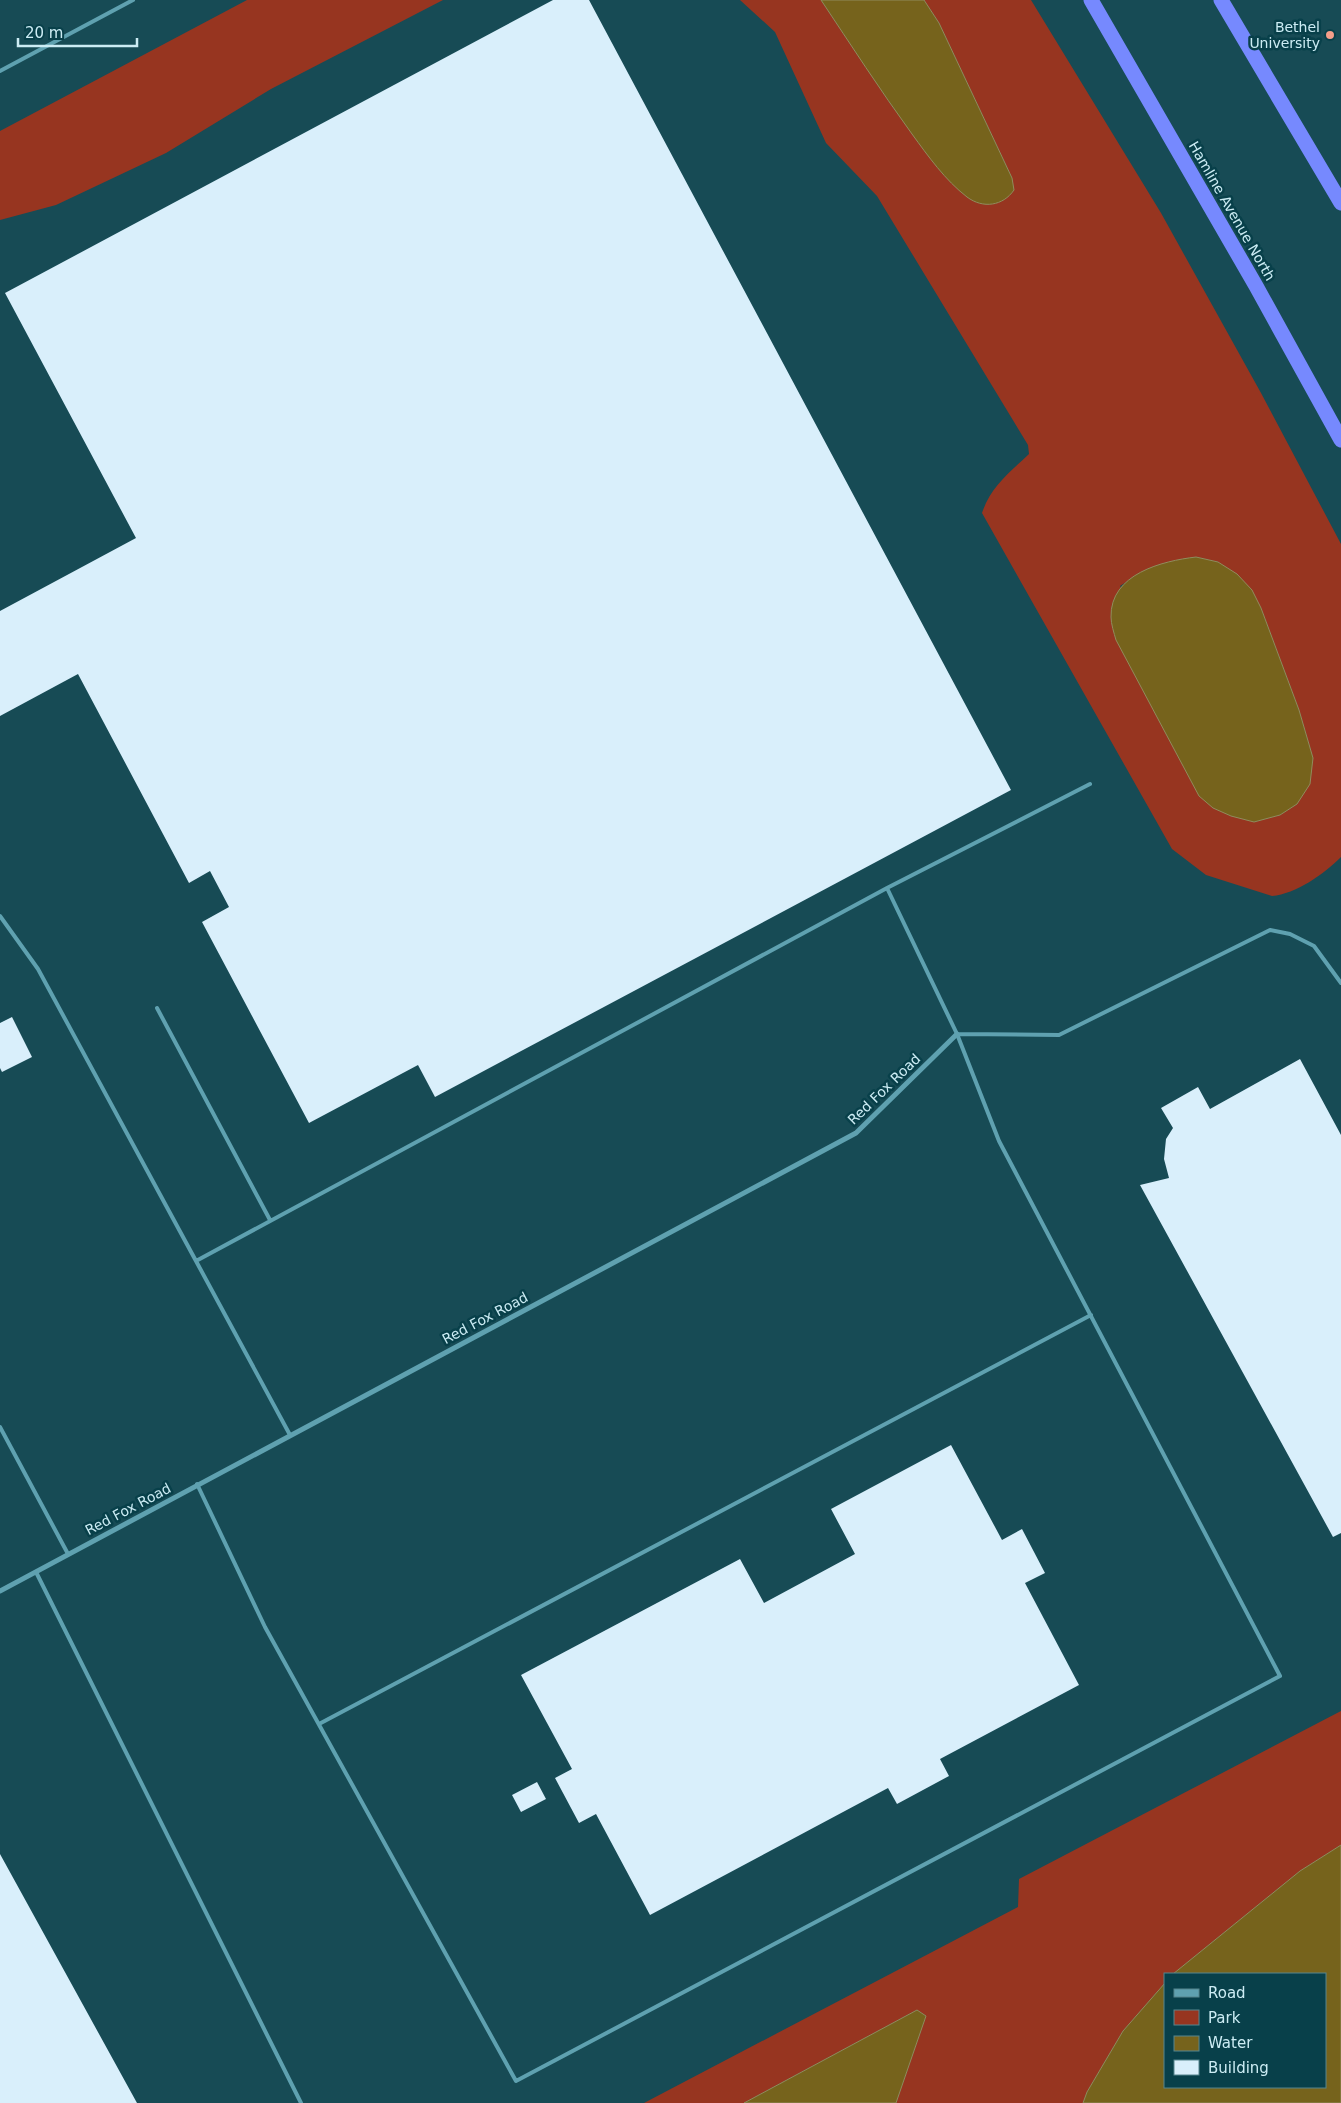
<svg xmlns="http://www.w3.org/2000/svg" width="1341" height="2103" font-family="'DejaVu Sans',sans-serif">
<rect width="100%" height="100%" fill="#174b55"/>
<path fill="#973520" fill-rule="evenodd" d="M247,0h196l-172,89 -105,64 -110,52 -56,15v-89z
M740,0h81l73,109 118,69 -73,-155 -15,-23h107l130,213 100,180 80,151v313c-17,17 -45,37 -69,39l-66,-21 -34,-26 -190,-336c9,-27 27,-40 47,-59l-1,-9 -151,-249 -51,-53 -51,-111zM1196,557l22,5 43,46 38,102 14,48 -16,46 -17,11 -26,7 -134,-236c24,-16 47,-25 76,-29z
M1341,1711v134l-41,26 -127,103h-8v9l-42,48 -36,61 -4,11h-187l30,-87 -9,-6 -173,93h-100l374,-196 1,-28z"/>
<path fill="#76631c" stroke="#908c5d" d="M821,0h103l15,23 73,155 2,12c-11,16 -31,19 -47,7 -22,-17 -39,-41 -55,-63 -32,-44 -61,-89 -91,-134z
M1196,557l22,5 19,12 15,16 9,18 38,102 14,48 -3,26 -13,20 -17,11 -26,7 -23,-6 -18,-8 -14,-12 -83,-156c-2,-7 -5,-16 -5,-23 -1,-43 51,-56 85,-60z
M1341,1845v258h-258l4,-11 36,-61 42,-48v104h160v-113h-152l127,-103z
M917,2010l9,6 -30,87h-152z"/>
<path fill="#d9effb" d="M553,0h36l422,790 -576,307 -17,-32 -109,58 -107,-201 27,-15 -19,-36 -21,12 -111,-209 -78,42v-105l136,-73 -131,-245z
M12,1017l20,40 -30,15 -2,-4v-45z
M1300,1059l41,76v398l-8,4 -193,-352 29,-7 -5,-19 2,-20 7,-11 -12,-20 37,-21 12,22z
M951,1445l51,95 20,-11 23,44 -20,10 54,102 -139,74 9,17 -52,28 -9,-16 -238,127 -54,-101 -17,9 -24,-45 17,-9 -51,-94 219,-116 24,44 91,-49 -24,-45z
M537,1782l9,17 -25,13 -9,-17z
M0,1854l137,249h-137z"/>
<g fill="none" stroke-linecap="round" stroke-linejoin="round">
<path stroke="#5fa1b0" stroke-width="4" d="M0,71l133,-71
M887,888l203,-104
M0,916l38,53 158,292
M157,1008l113,212
M957,1034l102,1 211,-105 20,4 24,12 27,37
M0,1427l68,127
M197,1484l68,143 251,454 764,-405 -281,-535 -42,-107 -70,-146 -691,373 94,174
M36,1572l265,531
M319,1724l772,-409"/>
<path stroke="#5fa1b0" stroke-width="5" d="M0,1591l856,-458 101,-99"/>
<path stroke="#7689fe" stroke-width="15" d="M1091,0l165,286 85,154
M1221,0l120,203"/>
</g>
<circle fill="#f49e8a" stroke="#08404a" stroke-width="2" cx="1330" cy="35" r="5"/>
<g text-anchor="middle" dominant-baseline="central" stroke-width="5" stroke-linejoin="round" paint-order="stroke">
<g font-size="14" fill="#ccecf4" stroke="#08404a" text-anchor="end">
<text x="1320" y="27">Bethel<tspan x="1320" dy="16">University</tspan></text>
</g>
<g font-size="14" fill="#ccecf4" stroke="#08404a">
<text transform="translate(1232 211) rotate(60)">Hamline Avenue North</text>
<text transform="translate(884 1089) rotate(-44)">Red Fox Road</text>
<text transform="translate(485 1318) rotate(-28)">Red Fox Road</text>
<text transform="translate(128 1509) rotate(-28)">Red Fox Road</text>
</g>
</g>
<rect x="1164" y="1973" width="162" height="115" fill="#08404a" stroke="#56858e"/>
<rect x="1174" y="1989" width="25" height="8" fill="#5fa1b0" stroke="#56858e"/>
<text x="1208" y="1998" font-size="15" fill="#ccecf4">Road</text>
<rect x="1174" y="2010" width="25" height="15" fill="#973520" stroke="#56858e"/>
<text x="1208" y="2023" font-size="15" fill="#ccecf4">Park</text>
<rect x="1174" y="2036" width="25" height="15" fill="#76631c" stroke="#56858e"/>
<text x="1208" y="2048" font-size="15" fill="#ccecf4">Water</text>
<rect x="1174" y="2060" width="25" height="15" fill="#d9effb" stroke="#56858e"/>
<text x="1208" y="2073" font-size="15" fill="#ccecf4">Building</text>
<path d="M18 38v8h119v-8" fill="none" stroke="#ccecf4" stroke-width="2.5"/>
<text x="25" y="38" font-size="15" fill="#ccecf4" stroke="#08404a" stroke-width="4" paint-order="stroke">20 m</text>
</svg>
